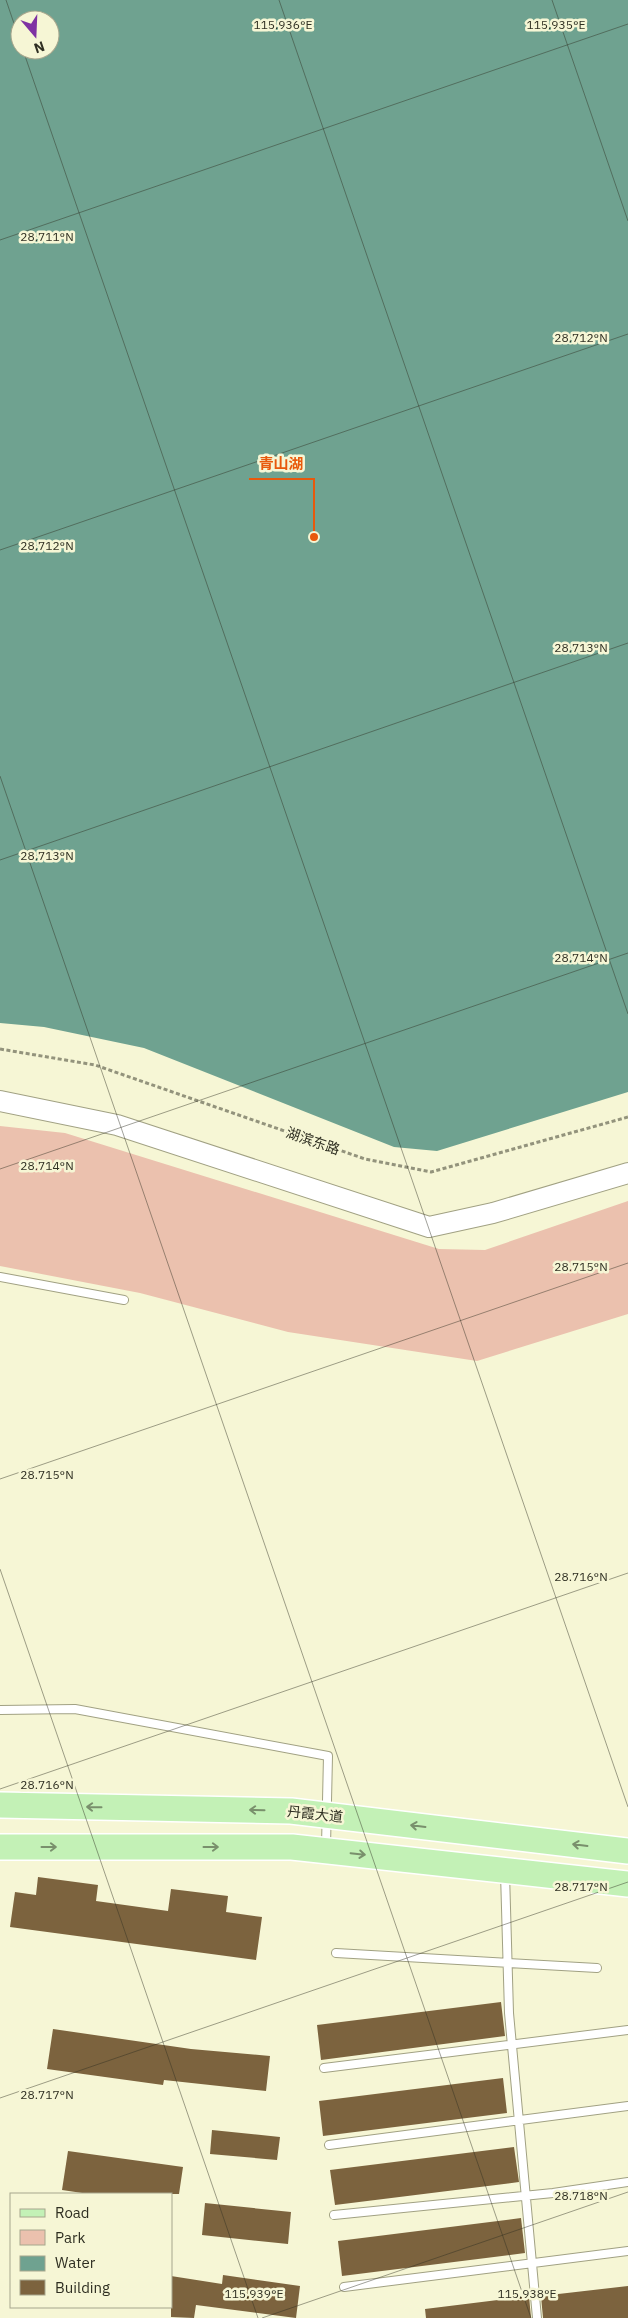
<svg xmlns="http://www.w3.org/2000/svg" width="628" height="2318" font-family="'IBM Plex Sans','Noto Sans SC',sans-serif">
<rect width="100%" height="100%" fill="#f6f6d5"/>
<path fill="#ebc1ae" d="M0,1126l65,7 374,116 46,1 143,-49v113l-151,47 -189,-29 -148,-39 -140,-27z"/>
<path fill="#6fa290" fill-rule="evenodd" d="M0,0h628v1092l-191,59 -43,-4 -250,-99 -100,-21 -44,-4zM20,20h30v30h-30z"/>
<path fill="#7c633e" d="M38,1877l60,8 -2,16 72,10 3,-22 57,7 -2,16 36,5 -6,43 -246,-33 5,-35 21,3z
M501,2002l4,34 -184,24 -4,-35z
M53,2029l138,20 79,7 -4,35 -102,-11 -1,5 -116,-16z
M503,2078l4,35 -184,23 -4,-35z
M212,2130l68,7 -3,23 -67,-6z
M514,2147l5,35 -184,23 -5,-35z
M68,2151l115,16 -4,27h-90l-27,-4z
M205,2203l86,9 -3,32 -86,-9z
M521,2218l4,35 -183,23 -4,-35z
M223,2275l77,11 -4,32 -100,-13 -2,13 -23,-1v-41l51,8z
M628,2286v32h-85l-2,-22z
M529,2296l2,22h-105l-1,-9z"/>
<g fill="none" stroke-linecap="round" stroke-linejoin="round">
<defs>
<path id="service" d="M0,1277l124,23
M0,1710l75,-1 253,47 -2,90
M505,1873l4,140 28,305
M336,1953l261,15
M324,2068l304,-38
M329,2145l299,-39
M334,2215l219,-22 75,-11
M344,2287l284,-36"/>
<path id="tertiary" d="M0,1101l117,24 312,102 64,-14 135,-40"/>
<path id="primary" d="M0,1805l291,6 337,40
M0,1847h292l336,37"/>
</defs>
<use href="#service" stroke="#a1a183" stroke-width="10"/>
<use href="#tertiary" stroke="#a1a183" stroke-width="22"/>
<use href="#primary" stroke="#fff" stroke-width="28"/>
<path stroke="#93937c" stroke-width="3" stroke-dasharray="4 2.5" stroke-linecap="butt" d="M0,1049l95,16 270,94 66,13 197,-55"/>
<use href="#service" stroke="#fff" stroke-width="8"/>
<use href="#tertiary" stroke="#fff" stroke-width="20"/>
<use href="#primary" stroke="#c3f1b6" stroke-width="25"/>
</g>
<defs><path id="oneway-shaft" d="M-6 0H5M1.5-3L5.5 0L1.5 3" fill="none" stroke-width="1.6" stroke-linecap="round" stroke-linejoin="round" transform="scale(1.25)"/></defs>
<g stroke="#79906c">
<use href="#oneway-shaft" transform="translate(94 1807) rotate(-179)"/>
<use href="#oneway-shaft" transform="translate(257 1810) rotate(-179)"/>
<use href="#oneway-shaft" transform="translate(418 1826) rotate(-173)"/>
<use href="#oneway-shaft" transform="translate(580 1845) rotate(-173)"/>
<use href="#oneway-shaft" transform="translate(49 1847)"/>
<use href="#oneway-shaft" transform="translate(211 1847)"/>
<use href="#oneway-shaft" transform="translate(358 1854) rotate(6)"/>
</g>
<path fill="none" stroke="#2f2f22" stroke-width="1" stroke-opacity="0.45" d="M6,0l14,41M279,0l349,1014M552,0l76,221M23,50l605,1757M0,240l628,-216M0,550l628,-216M0,776l531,1542M0,860l628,-217M0,1169l628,-216M0,1479l628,-216M0,1569l258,749M0,1789l628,-216M0,2098l628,-216M262,2318l366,-126"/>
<g text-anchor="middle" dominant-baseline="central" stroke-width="5" stroke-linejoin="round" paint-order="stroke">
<g font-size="14" fill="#2f2f22" stroke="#f6f6d5">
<text transform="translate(313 1141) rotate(19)">湖滨东路</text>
<text transform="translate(315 1814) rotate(6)">丹霞大道</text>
</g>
</g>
<g font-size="12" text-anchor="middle" fill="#2f2f22" stroke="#f6f6d5" stroke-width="5" stroke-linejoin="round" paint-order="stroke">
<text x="283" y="29">115.936°E</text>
<text x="556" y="29">115.935°E</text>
<text x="47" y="241">28.711°N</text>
<text x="581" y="342">28.712°N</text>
<text x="47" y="550">28.712°N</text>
<text x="581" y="652">28.713°N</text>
<text x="47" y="860">28.713°N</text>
<text x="581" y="962">28.714°N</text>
<text x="47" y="1170">28.714°N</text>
<text x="581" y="1271">28.715°N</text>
<text x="47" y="1479">28.715°N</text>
<text x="581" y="1581">28.716°N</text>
<text x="47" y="1789">28.716°N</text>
<text x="581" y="1891">28.717°N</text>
<text x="47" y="2099">28.717°N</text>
<text x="581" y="2200">28.718°N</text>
<text x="254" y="2298">115.939°E</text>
<text x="527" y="2298">115.938°E</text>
</g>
<path fill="none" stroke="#e8590c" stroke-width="2" d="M314 537L314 479H249"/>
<circle fill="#e8590c" stroke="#f6f6d5" stroke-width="2" cx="314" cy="537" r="5"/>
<g font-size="15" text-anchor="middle" font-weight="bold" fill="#e8590c" stroke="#f6f6d5" stroke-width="5" stroke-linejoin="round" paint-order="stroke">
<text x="281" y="469">青山湖</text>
</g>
<rect x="10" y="2193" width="162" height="115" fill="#f6f6d5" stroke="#a6a68d"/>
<rect x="20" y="2209" width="25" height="8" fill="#c3f1b6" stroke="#a6a68d"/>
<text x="55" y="2218" font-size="15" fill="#2f2f22">Road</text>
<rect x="20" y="2230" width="25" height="15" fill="#ebc1ae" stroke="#a6a68d"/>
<text x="55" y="2243" font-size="15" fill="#2f2f22">Park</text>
<rect x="20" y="2256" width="25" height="15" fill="#6fa290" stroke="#a6a68d"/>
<text x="55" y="2268" font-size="15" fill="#2f2f22">Water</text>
<rect x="20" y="2280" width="25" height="15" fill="#7c633e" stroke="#a6a68d"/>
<text x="55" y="2293" font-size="15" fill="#2f2f22">Building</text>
<g transform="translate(35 35) rotate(161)"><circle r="24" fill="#f6f6d5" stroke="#a6a68d"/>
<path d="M0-4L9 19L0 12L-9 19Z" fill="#7f32a3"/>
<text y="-8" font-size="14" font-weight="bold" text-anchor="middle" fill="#2f2f22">N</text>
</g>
</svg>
